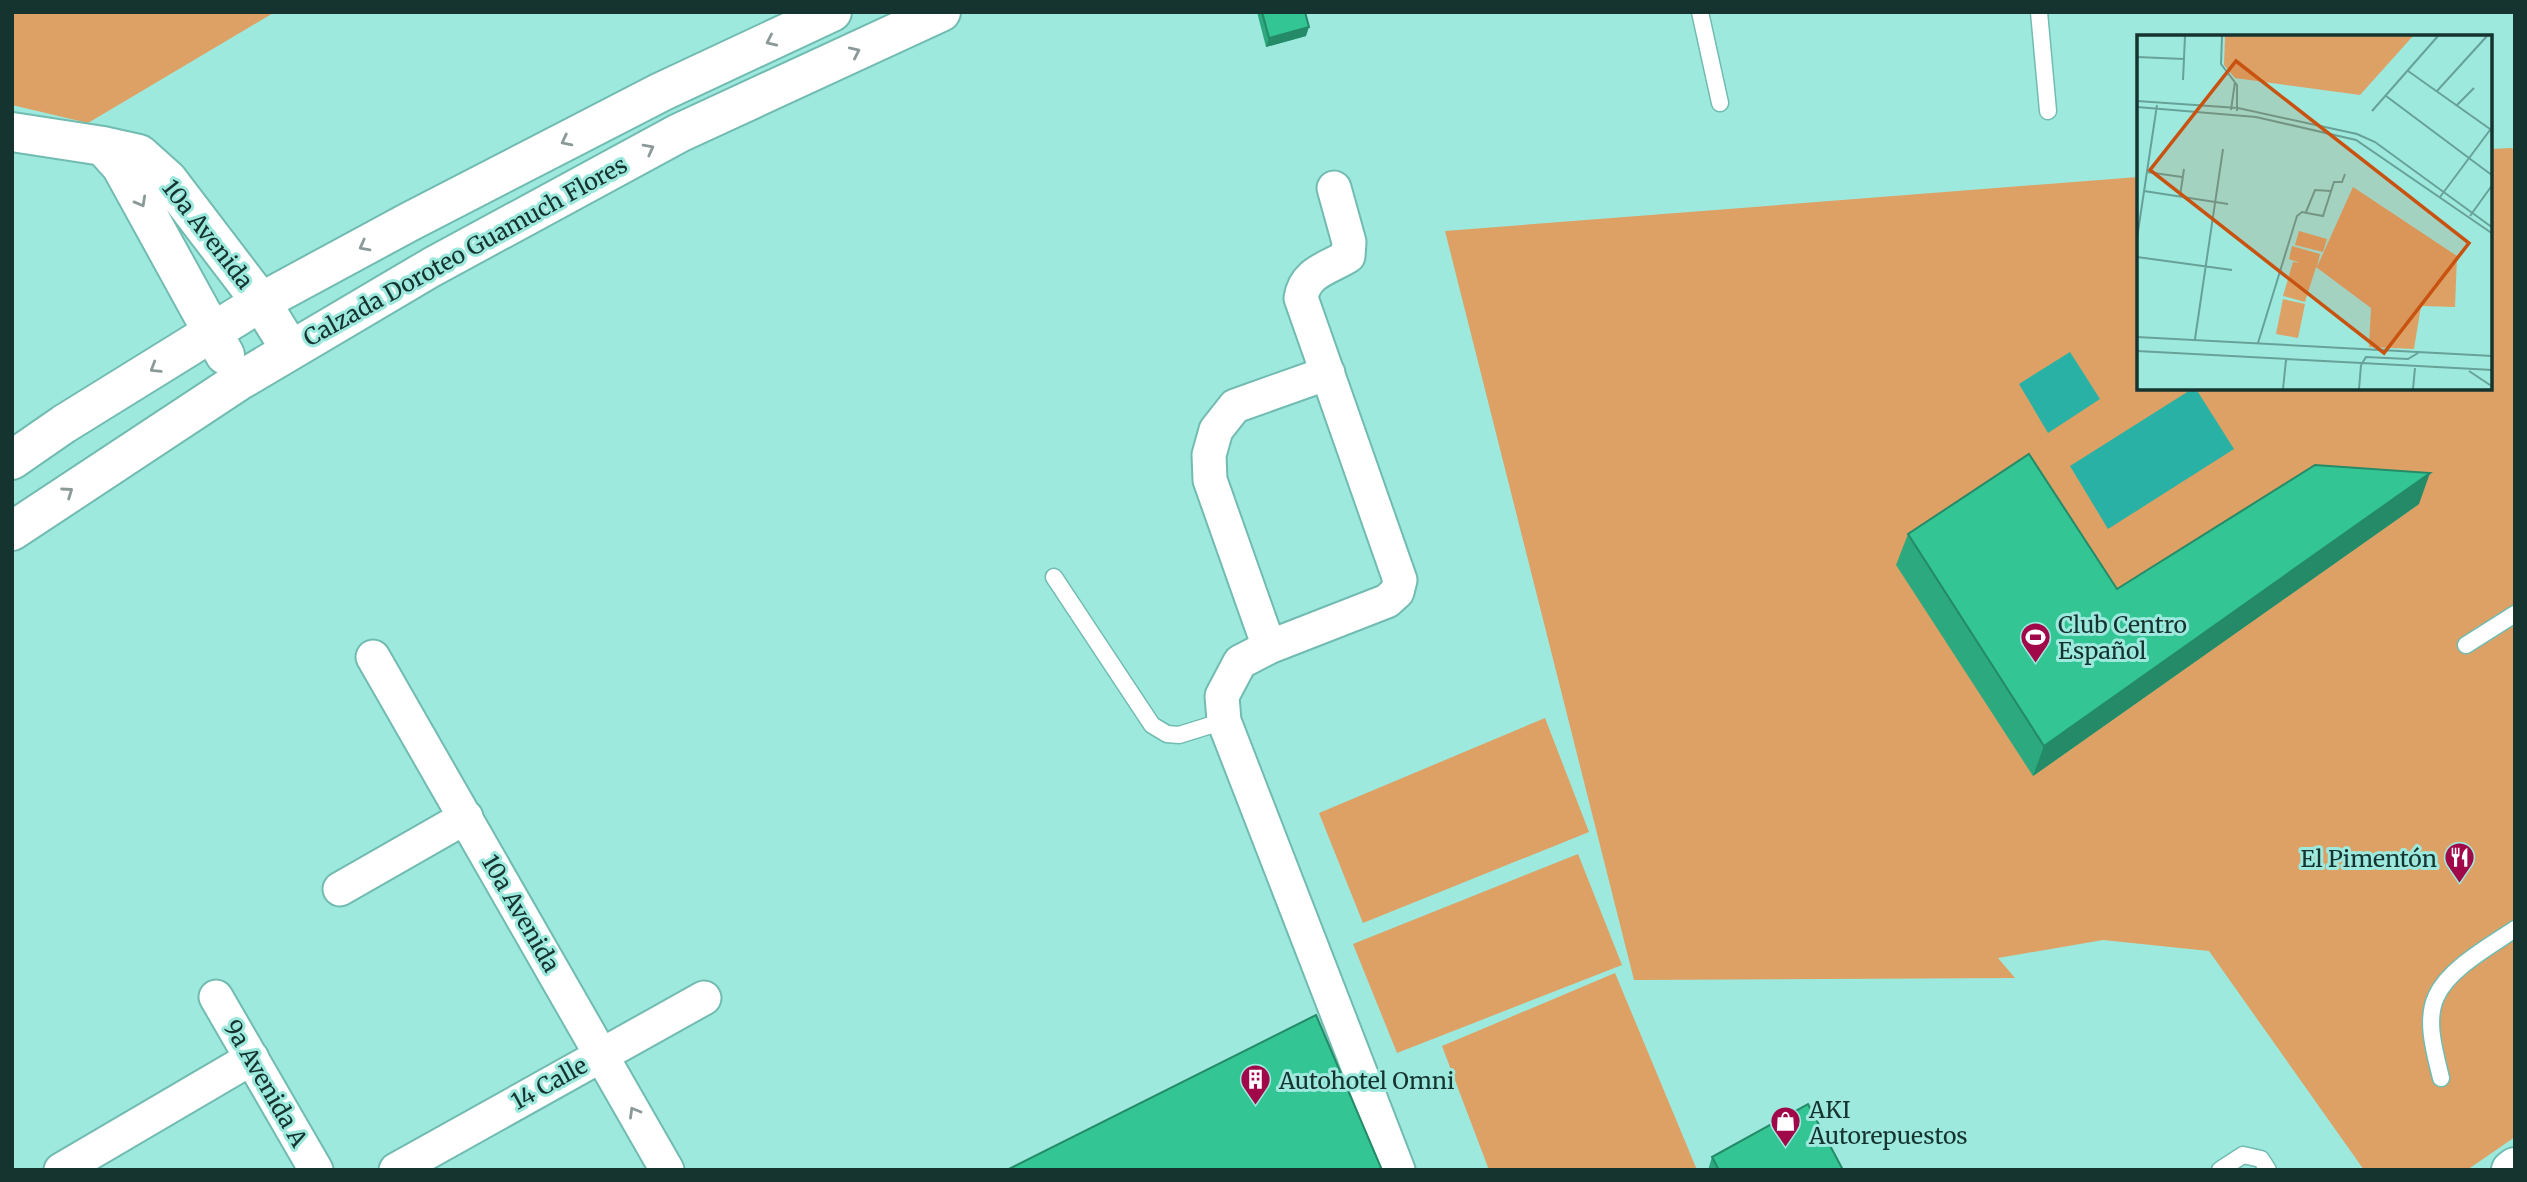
<svg xmlns="http://www.w3.org/2000/svg" width="2527" height="1182" font-family="Merriweather,serif">
<rect width="100%" height="100%" fill="#9ee9de"/>
<path fill="#dda165" d="M12,12h263l-187,111 -76,-18z
M2512,148l3,4v985l-48,33h-103l-155,-219 -106,-11 -105,18 17,20 -381,2 -189,-749 693,-54v211h352v-239z
M1545,718l44,114 -226,91 -44,-110z
M1578,854l44,111 -225,88 -44,-109z
M1615,973l82,197h-208l-47,-124z"/>
<path fill="#28b1a4" d="M2070,352l30,47 -52,34 -29,-49z
M2192,389h4l38,60 -126,80 -38,-63z"/>
<g fill="none" stroke-linecap="round" stroke-linejoin="round">
<defs>
<path id="lane" d="M1700,12l20,91
M2039,12l9,99
M1054,577l98,148 15,9 12,1 45,-14
M2466,645l49,-31
M2441,1078c-6,-25 -16,-57 -5,-81 12,-28 54,-51 79,-68
M2220,1170l23,-15 18,4 7,11"/>
<path id="street" d="M1334,188l15,54 -1,14c-21,13 -43,16 -47,42l99,282 -3,12 -10,9 -118,46 -29,15 -18,34 2,25 174,449
M1269,647l-59,-167 -1,-25 7,-25 19,-24 93,-33
M373,657l294,513
M340,889l126,-72
M216,997l100,173
M61,1170l191,-112
M396,1170l308,-172"/>
<path id="secondary" d="M12,132l91,14 36,8 29,26 93,122 29,47
M103,146l18,20 104,189
M12,460l52,-36 197,-122 148,-80 252,-130 171,-80
M12,531l227,-150 193,-114 247,-134 262,-121"/>
<path id="highway" d="M2511,1170l4,-3"/>
</defs>
<use href="#lane" stroke="#71bbb1" stroke-width="19"/>
<use href="#street" stroke="#71bbb1" stroke-width="37"/>
<use href="#secondary" stroke="#71bbb1" stroke-width="42"/>
<use href="#highway" stroke="#71bbb1" stroke-width="42"/>
<use href="#lane" stroke="#fff" stroke-width="16"/>
<use href="#street" stroke="#fff" stroke-width="33"/>
<use href="#secondary" stroke="#fff" stroke-width="38"/>
<use href="#highway" stroke="#fff" stroke-width="38"/>
</g>
<path fill="#2ca97e" d="M1257,12h48l1,24 -40,11z
M2419,504l-386,272 -137,-211 12,-31 209,55z
M1712,1157l131,13h-135z"/>
<path fill="#248a67" d="M1309,27l-3,9 -40,11 3,-9z
M2430,473l-11,31 -386,272 11,-30z"/>
<path fill="#33c593" stroke="#248a67" stroke-width="2" d="M1262,12h43l4,15 -40,11z
M2029,454l88,135 198,-124 115,8 -386,273 -136,-212z
M1316,1015l66,155h-375z
M1808,1104l35,66h-124l-7,-13z"/>
<defs><path id="oneway-chevron" d="M-2-3.5L2.5 0L-2 3.5" fill="none" stroke-width="1.6" stroke-linecap="round" stroke-linejoin="round" transform="scale(1.75)"/></defs>
<g stroke="#8a9a98">
<use href="#oneway-chevron" transform="translate(771 41) rotate(155)"/>
<use href="#oneway-chevron" transform="translate(855 52) rotate(-25)"/>
<use href="#oneway-chevron" transform="translate(566 141) rotate(153)"/>
<use href="#oneway-chevron" transform="translate(649 149) rotate(-28)"/>
<use href="#oneway-chevron" transform="translate(141 202) rotate(61)"/>
<use href="#oneway-chevron" transform="translate(364 246) rotate(152)"/>
<use href="#oneway-chevron" transform="translate(155 368) rotate(148)"/>
<use href="#oneway-chevron" transform="translate(68 492) rotate(-35)"/>
<use href="#oneway-chevron" transform="translate(634 1112) rotate(-120)"/>
</g>
<defs>
<symbol id="stadium-pin" viewBox="-11 -11 22 30"><path d="M0 17L-7.5 6A9.5 9.5 0 1 1 7.5 6Z" fill="#a1084a" stroke="#9ee9de"/><path d="M0-5a6.5 5 0 1 0 0 10a6.5 5 0 1 0 0-10ZM-3.5-1.8h7v3.6h-7Z" fill="#fff"/></symbol>
<symbol id="restaurant-pin" viewBox="-11 -11 22 30"><path d="M0 17L-7.5 6A9.5 9.5 0 1 1 7.5 6Z" fill="#a1084a" stroke="#9ee9de"/><path d="M-5-6h1v4h1v-4h1v4h1v-4h1v5L-1.5 .5V6h-2V.5L-5-1ZM5-6V6H3V1.5H1.5Q1.5-4 5-6Z" fill="#fff"/></symbol>
<symbol id="building-pin" viewBox="-11 -11 22 30"><path d="M0 17L-7.5 6A9.5 9.5 0 1 1 7.5 6Z" fill="#a1084a" stroke="#9ee9de"/><path d="M-4-6H4V6H1V3H-1V6H-4ZM-2.5-4.3h1.7v1.8h-1.7ZM.8-4.3h1.7v1.8H.8ZM-2.5-1h1.7V.8h-1.7ZM.8-1h1.7V.8H.8Z" fill="#fff"/></symbol>
<symbol id="shop-pin" viewBox="-11 -11 22 30"><path d="M0 17L-7.5 6A9.5 9.5 0 1 1 7.5 6Z" fill="#a1084a" stroke="#9ee9de"/><path d="M-5-2.5h2.3a2.7 3.5 0 0 1 5.4 0H5L5.5 6h-11ZM-1.5-2.5h3a1.5 2.3 0 0 0-3 0Z" fill="#fff"/></symbol>
</defs>
<g fill-rule="evenodd">
<use href="#stadium-pin" x="2018" y="620" width="35" height="47"/>
<use href="#restaurant-pin" x="2442" y="840" width="35" height="47"/>
<use href="#building-pin" x="1238" y="1062" width="35" height="47"/>
<use href="#shop-pin" x="1768" y="1104" width="35" height="47"/>
</g>
<g text-anchor="middle" dominant-baseline="central" stroke-width="6" stroke-linejoin="round" paint-order="stroke">
<g font-size="23" fill="#153430" stroke="#9ee9de">
<text transform="translate(208 234) rotate(52)">10a Avenida</text>
<text transform="translate(465 251) rotate(-29)">Calzada Doroteo Guamuch Flores</text>
<text transform="translate(521 913) rotate(60)">10a Avenida</text>
<text transform="translate(266 1083) rotate(60)">9a Avenida A</text>
<text transform="translate(549 1083) rotate(-29)">14 Calle</text>
</g>
<g font-size="23" fill="#153430" stroke="#9ee9de" text-anchor="start">
<text x="2058" y="624">Club Centro<tspan x="2058" dy="26">Español</tspan></text>
<text x="2437" y="858" text-anchor="end">El Pimentón</text>
<text x="1279" y="1080">Autohotel Omni</text>
<text x="1809" y="1109">AKI<tspan x="1809" dy="26">Autorepuestos</tspan></text>
</g>
</g>
<g transform="translate(2137 35)">
<rect width="355" height="355" fill="#9ee9de"/>
<path d="M88,1h188l-53,59 -125,-17 -11,-13zM216,152l104,69 -2,51 -34,-1 -7,43 -45,-2 2,-39 -55,-41 -11,35 -22,-6 10,-34 7,1 -11,-4 3,-13 28,8 -3,13zM162,196l28,8 -4,13 -28,-7zM146,264l22,5 -7,34 -22,-4z" fill="#dda165"/>
<path fill="none" stroke="#67a198" stroke-width="2" d="M85,1l-1,28 16,21v26M0,22l47,2M271,36l82,58M46,45l2,-44M300,56l50,-55M249,61l107,80M0,66l101,7 119,26 18,8 118,86M320,70l17,-17M0,72l119,10 100,23 137,94M94,75l4,-28M235,76l66,-75M10,137l35,5M7,156l84,13M43,161l4,-27M303,162l53,-71M169,177l9,-22 16,1M333,181l23,-32M0,203l20,-133M0,222l95,13M0,302l356,19M58,304l28,-190M121,308l39,-127 5,-4 21,4 11,-34h8l3,-8M0,316l356,19M224,330l5,-8 42,2 10,-6M332,336l24,16M146,354l3,-29M222,354l2,-24M276,354l2,-21"/>
<path fill="#c85311" fill-opacity="0.15" stroke="#c85311" stroke-width="3.5" d="M99,26l233,182 -85,110 -234,-183z"/>
<rect width="355" height="355" fill="none" stroke="#153430" stroke-width="3.5"/>
</g>
<rect width="2527" height="1182" fill="none" stroke="#153430" stroke-width="28"/>
</svg>
